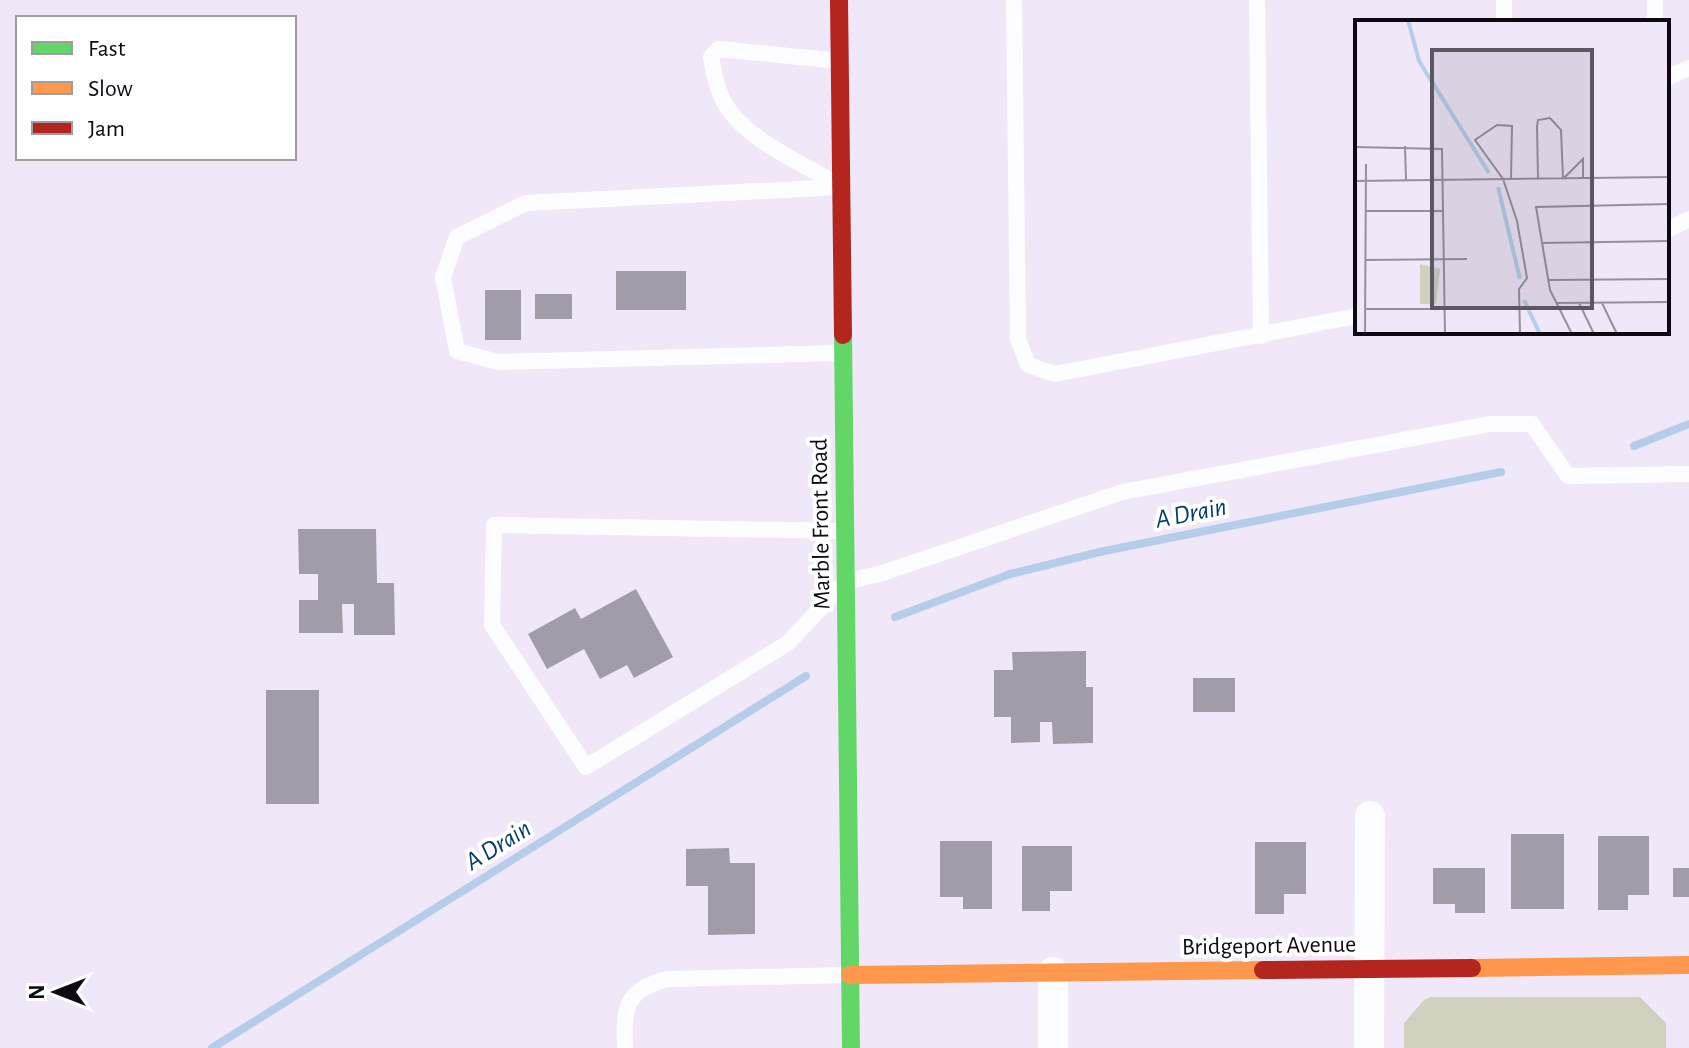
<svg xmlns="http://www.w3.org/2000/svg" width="1689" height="1048" font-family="'Alegreya Sans',sans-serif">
<rect width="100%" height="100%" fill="#f0e8f8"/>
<path fill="#d1d1c0" d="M1431,997h209l26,26v25h-262v-25l20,-23z"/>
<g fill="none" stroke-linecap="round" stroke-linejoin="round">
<path stroke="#b5cdeb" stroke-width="8" d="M1634,446l55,-22
M895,617l115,-43 94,-23 397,-79
M212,1048l594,-372"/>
</g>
<path fill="#a29ca8" d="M616,271h70v39h-70z
M485,290h36v50h-36z
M535,294h37v25h-37z
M298,529h78l1,54h17l1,52h-41v-31h-12l1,29h-44v-33h19v-26h-19z
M636,589l37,68 -39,21 -7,-13 -27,14 -16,-30 -37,20 -19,-35 47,-26 6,11z
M1086,651v36h7v56l-40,1 -1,-22h-12v20l-29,1v-26h-17v-47h19l-1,-18z
M1193,678h42v34h-42z
M266,690h53v114h-53z
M1511,834h53v75h-53z
M1598,836h51v59h-21v15h-30z
M940,841h52v68h-29v-12h-23z
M1255,842h51v52h-22v20h-29z
M1022,846h50v45h-22v20h-28z
M729,848l1,15h25v71l-47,1v-49h-22v-37z
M1433,868h52v45h-30v-9h-22z
M1673,868h16v29h-16z"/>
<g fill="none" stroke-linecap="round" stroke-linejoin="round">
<path stroke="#fdfcfe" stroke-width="16" d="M1014,0l4,339 10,26 27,9 302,-58
M1257,0l4,336
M1504,0v22
M1655,0v22
M1667,78l22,-10
M837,184c-34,-20 -85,-42 -108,-74 -11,-15 -15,-35 -18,-53l7,-8 122,12
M840,187l-314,16 -69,34 -14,40 14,74 41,11 345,-9
M1667,230l22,-11
M843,531l-349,-6 -2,100 94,142 202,-124 57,-61 38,-9 239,-81 368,-68h42l36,52 121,-2
M625,1048c-1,-41 -1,-57 42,-69l181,-4"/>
<path stroke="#fdfcfe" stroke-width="30" d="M1053,972v76
M1369,1048l1,-232"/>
<path stroke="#63d668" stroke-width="18" d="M843,335l8,713"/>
<path stroke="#ff974d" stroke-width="18" d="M1472,968l217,-3
M850,975l413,-5"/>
<path stroke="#b3261e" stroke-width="18" d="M839,0l4,335
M1263,970l209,-2"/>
</g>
<g text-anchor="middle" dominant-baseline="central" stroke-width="8" stroke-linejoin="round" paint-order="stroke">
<g font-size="24" fill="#0e0912" stroke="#fff">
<text transform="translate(821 524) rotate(-91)">Marble Front Road</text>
<text transform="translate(1269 946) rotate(-1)">Bridgeport Avenue</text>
</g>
<g font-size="26" font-style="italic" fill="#003b69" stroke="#fff">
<text transform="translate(1191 513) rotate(-11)">A Drain</text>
<text transform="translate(498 845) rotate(-32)">A Drain</text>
</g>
</g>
<g transform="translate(1355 20)">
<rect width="314" height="314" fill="#f0e8f8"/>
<path d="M65,244l20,5 -4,35h-16z" fill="#d1d1c0"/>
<path fill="none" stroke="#b5cdeb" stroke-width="4" d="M53,0l11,41 70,112M143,167l22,92M169,280l16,34"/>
<path fill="none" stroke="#968f9c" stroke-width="2" d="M50,126l1,34M0,127l87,2 3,185M156,159l1,-53 -15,-1 -22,15 28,39 14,42 10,57 -8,11 1,45M183,159l-1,-53 1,-6 12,-2 11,12 2,49M208,159l20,-20v19M0,161l314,-4M11,191h78M186,223l128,-2M10,240l102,-1M193,260l121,-1M201,283l113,-1M224,283l15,31M247,283l15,31M10,289h80M10,314l1,-170M217,314l-22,-44 -14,-83 133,-3"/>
<path fill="#5d5762" fill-opacity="0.15" stroke="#5d5762" stroke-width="4" d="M77,30h160v258h-160z"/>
<rect width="314" height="314" fill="none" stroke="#0e0912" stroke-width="4"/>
</g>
<rect x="16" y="16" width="280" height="144" fill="#ffffff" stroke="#9f9da0" stroke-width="2"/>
<rect x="32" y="42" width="40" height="12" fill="#63d668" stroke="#9f9da0" stroke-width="2"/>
<text x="88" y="56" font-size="24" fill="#0e0912">Fast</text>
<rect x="32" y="82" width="40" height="12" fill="#ff974d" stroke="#9f9da0" stroke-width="2"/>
<text x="88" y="96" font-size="24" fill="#0e0912">Slow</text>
<rect x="32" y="122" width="40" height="12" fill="#b3261e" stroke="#9f9da0" stroke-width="2"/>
<text x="88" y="136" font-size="24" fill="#0e0912">Jam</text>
<g transform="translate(56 992) rotate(270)" stroke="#ffffff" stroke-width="6" paint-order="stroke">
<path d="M0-6L14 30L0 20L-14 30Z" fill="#0e0912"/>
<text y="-12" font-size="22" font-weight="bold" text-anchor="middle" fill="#0e0912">N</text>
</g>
</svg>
